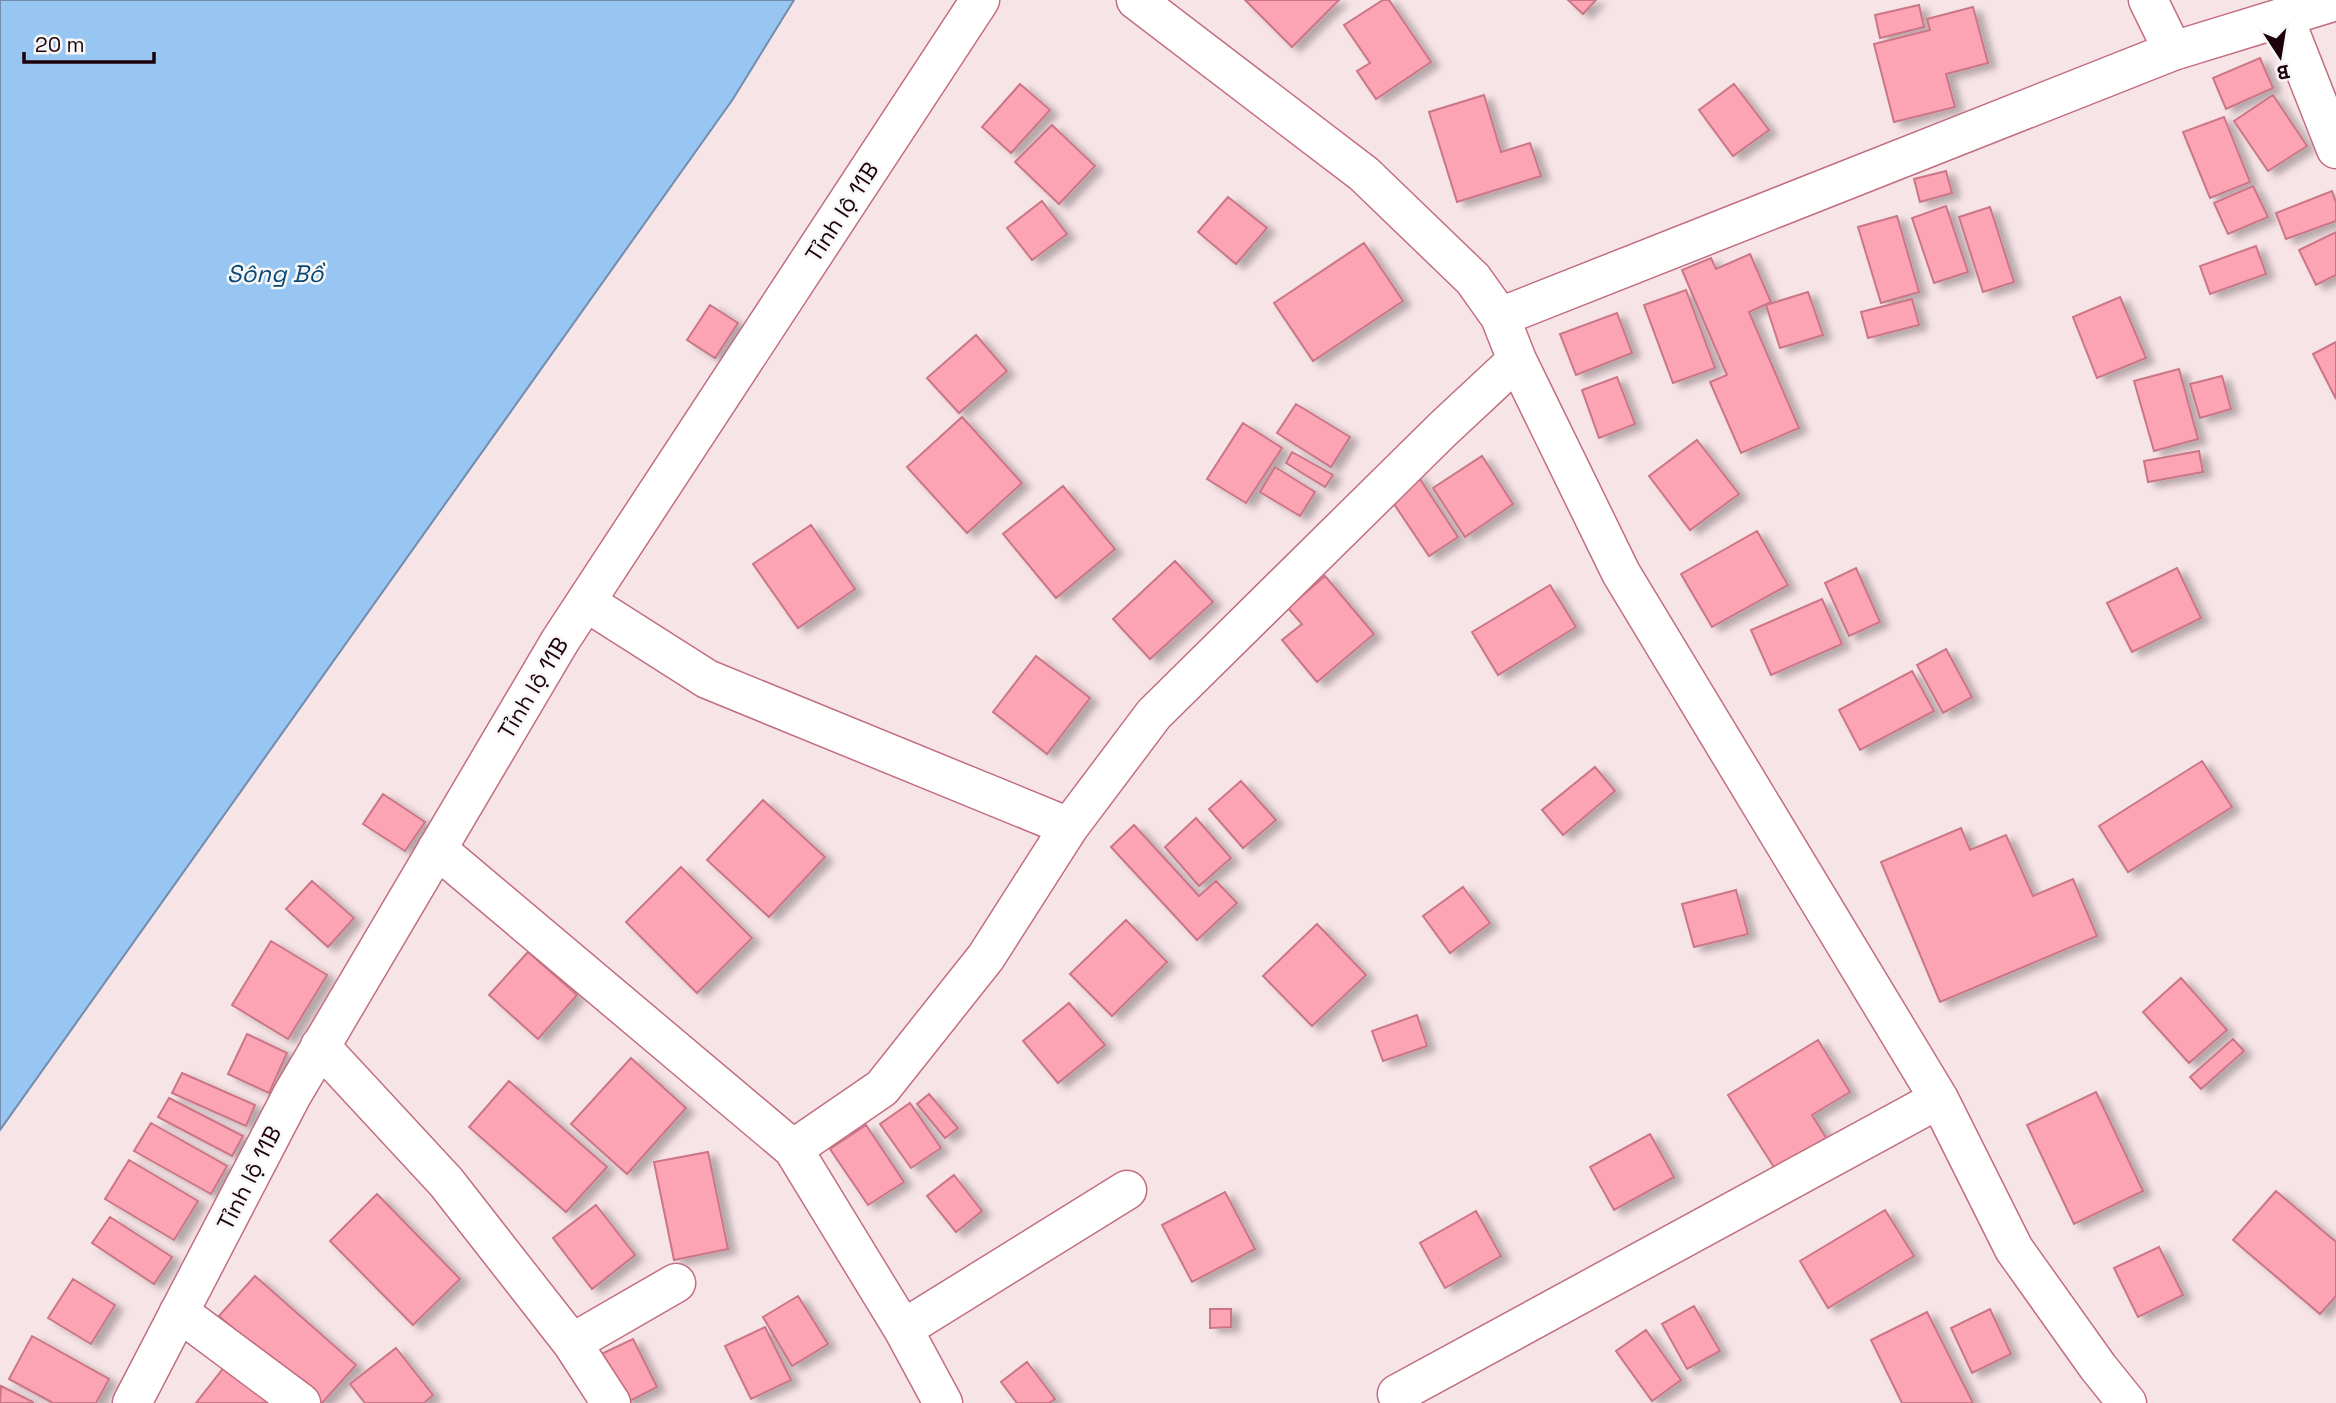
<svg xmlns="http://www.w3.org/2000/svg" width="2336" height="1403" font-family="'Space Grotesk',sans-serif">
<defs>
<filter id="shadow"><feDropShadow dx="8" dy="4.5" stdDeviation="3.5" flood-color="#0004"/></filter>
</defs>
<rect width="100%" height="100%" fill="#f7e4e7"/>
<path fill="#98c6f2" stroke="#738bac" stroke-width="2" d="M0,0h794l-61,99 -733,1031z"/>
<path fill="#fca3b4" stroke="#cb7687" stroke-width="2" filter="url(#shadow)" d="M1245,0h94l-47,47z
M1383,0h6l42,62 -55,37 -19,-28 13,-8 -26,-38z
M1568,0h28l-13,14z
M1919,5l5,22 -44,11 -5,-23z
M1973,7l15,56 -42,11 9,33 -61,15 -20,-78 56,-14 -3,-11z
M2260,58l13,30 -47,21 -13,-31z
M1020,84l30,26 -39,43 -29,-26z
M1734,84l35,46 -36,26 -34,-46z
M1484,95l17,57 29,-9 11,33 -84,26 -28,-90z
M2273,95l34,51 -39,25 -34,-50z
M2224,117l26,65 -40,16 -27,-66z
M1052,125l43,41 -36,38 -44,-42z
M1946,171l6,22 -32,9 -6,-23z
M2253,186l15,31 -40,17 -14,-31z
M2332,191l4,12v18l-50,18 -10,-26z
M1228,197l39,31 -31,36 -38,-32z
M1042,201l25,33 -35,26 -25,-32z
M1946,206l22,66 -34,11 -22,-65z
M1990,207l24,75 -31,10 -24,-75z
M1897,216l22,76 -38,11 -23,-76z
M2336,232v43l-20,10 -17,-35z
M1364,243l39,58 -90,60 -39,-58z
M2256,246l10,28 -56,20 -10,-28z
M1750,254l21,48 -22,10 50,116 -58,25 -31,-71 17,-7 -45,-105 29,-12 5,11z
M1686,290l29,78 -42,15 -29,-78z
M1808,292l15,43 -43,13 -14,-43z
M2120,297l26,61 -49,20 -24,-61z
M1912,299l7,26 -51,13 -7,-26z
M710,305l28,18 -23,35 -28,-18z
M1617,313l15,40 -56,22 -16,-41z
M976,335l31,36 -48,42 -32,-35z
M2336,342v57l-23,-45z
M2179,369l19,70 -44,12 -20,-70z
M2222,376l9,33 -31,9 -10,-34z
M1617,377l18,47 -36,14 -17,-48z
M1296,404l54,33 -19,30 -54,-34z
M962,417l60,66 -55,50 -60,-66z
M1243,423l39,25 -36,55 -39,-24z
M1697,440l42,54 -49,36 -41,-54z
M2199,451l4,21 -55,10 -4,-21z
M1292,452l41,23 -8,12 -39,-24z
M1482,456l31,48 -48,33 -32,-49z
M1275,467l40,25 -15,24 -40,-24z
M1416,473l42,64 -29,19 -43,-64z
M1063,486l52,63 -59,49 -53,-64z
M811,525l44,64 -57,39 -45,-64z
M1757,531l31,54 -76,42 -31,-53z
M1175,561l38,41 -63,57 -37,-40z
M1856,568l24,54 -31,14 -24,-53z
M2177,568l24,50 -69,34 -25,-49z
M1325,576l49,58 -57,48 -35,-42 20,-16 -14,-16z
M1550,585l26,42 -78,48 -26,-43z
M1822,599l20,45 -71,31 -20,-45z
M1946,649l26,48 -29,16 -26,-48z
M1036,656l54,42 -43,56 -54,-42z
M1912,671l22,40 -74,39 -21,-40z
M2202,761l30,46 -104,65 -29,-46z
M1595,767l20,24 -52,44 -21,-25z
M1241,781l35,39 -33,28 -34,-39z
M383,794l42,28 -20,29 -42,-27z
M763,800l62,57 -56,60 -62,-57z
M1196,818l35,40 -32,28 -34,-39z
M1134,825l65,71 17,-15 21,22 -40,37 -86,-93z
M1961,828l9,22 36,-15 27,61 40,-17 24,57 -157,66 -59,-140z
M681,867l71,71 -55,55 -71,-71z
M312,881l42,37 -26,29 -42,-38z
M1463,887l27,36 -40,30 -27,-37z
M1736,890l12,44 -54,13 -12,-43z
M1126,920l41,42 -55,54 -42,-42z
M1317,924l49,51 -54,51 -49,-50z
M271,941l56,34 -39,64 -56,-34z
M528,952l49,43 -39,44 -49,-44z
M2181,978l46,52 -38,33 -46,-51z
M1069,1003l36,42 -47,38 -35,-42z
M1417,1015l10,31 -44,15 -11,-30z
M247,1034l40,19 -18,40 -41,-19z
M2233,1039l11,12 -43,38 -11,-12z
M1818,1040l32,52 -38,23 16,26 -51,31 -49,-77z
M631,1058l55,50 -59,66 -56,-50z
M182,1073l73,32 -9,21 -74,-33z
M509,1081l98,86 -41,45 -97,-85z
M2096,1092l47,99 -69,33 -47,-99z
M929,1094l29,34 -13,10 -28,-34z
M169,1098l74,38 -11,20 -74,-39z
M910,1103l31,45 -30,20 -31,-44z
M151,1123l76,43 -16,28 -77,-43z
M866,1125l38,57 -36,23 -38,-56z
M1650,1134l24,43 -60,33 -24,-43z
M708,1152l20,97 -54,11 -20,-98z
M129,1160l69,41 -24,39 -69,-41z
M954,1175l28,36 -26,21 -29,-36z
M2276,1191l60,51v54l-16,18 -87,-74z
M1225,1192l30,57 -63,33 -30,-57z
M377,1194l83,85 -47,46 -83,-84z
M596,1205l39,50 -43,34 -39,-51z
M1885,1210l29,46 -86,52 -28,-47z
M1476,1211l25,45 -56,32 -25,-45z
M110,1217l62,40 -18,27 -62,-41z
M2159,1247l24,48 -45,22 -24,-49z
M255,1276l101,89 -34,38h-4l-99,-87z
M73,1279l42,26 -24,39 -43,-26z
M798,1296l30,48 -36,22 -29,-49z
M1694,1306l26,45 -33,18 -25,-45z
M1210,1309h21v18l-21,1z
M1990,1309l21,45 -39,19 -21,-45z
M1927,1312l46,91h-71l-31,-63z
M765,1327l26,53 -40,19 -26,-53z
M1646,1330l35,50 -29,21 -36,-50z
M32,1336l77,43 -13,24h-43l-44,-24z
M633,1339l24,48 -31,16 -29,-47z
M396,1348l37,47 -9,8h-59l-15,-19z
M229,1361l55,42h-88z
M1027,1362l28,37 -6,4h-32l-16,-21z
M1,1386l32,16 -1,1h-32z"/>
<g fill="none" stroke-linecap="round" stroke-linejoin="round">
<defs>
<path id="street" d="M1136,0l228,174 109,105 27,38 673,-266 163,-50
M2148,0l25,51
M2284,17l52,132
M1500,317l17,43 104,213 318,526 75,150 84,118 29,36
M586,602l121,77 362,148
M437,849l356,300 110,180 40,74
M320,1046l126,136 126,161 39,60
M793,1149l89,-61 104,-131 83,-130 85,-113 289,-285 74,-69
M179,1312l122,91
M903,1329l224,-139
M572,1343l104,-60
M1397,1394l542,-295"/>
<path id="secondary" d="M132,1403l160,-308 268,-454 420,-641"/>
</defs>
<use href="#street" stroke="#c26e80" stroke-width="41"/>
<use href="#secondary" stroke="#c26e80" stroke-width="41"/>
<use href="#street" stroke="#fff" stroke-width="38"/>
<use href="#secondary" stroke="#fff" stroke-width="38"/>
</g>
<g text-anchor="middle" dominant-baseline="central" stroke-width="5" stroke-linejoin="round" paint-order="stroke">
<g font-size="23" fill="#1e0209" stroke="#f7f7f7">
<text transform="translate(842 212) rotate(-57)">Tỉnh lộ 11B</text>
<text transform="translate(533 688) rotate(-59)">Tỉnh lộ 11B</text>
<text transform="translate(249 1178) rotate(-63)">Tỉnh lộ 11B</text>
</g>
<g font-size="24" font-style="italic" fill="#094774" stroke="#f7f7f7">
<text x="275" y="273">Sông Bồ</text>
</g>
</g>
<g transform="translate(2280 56) rotate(168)" stroke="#f7f7f7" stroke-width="5" paint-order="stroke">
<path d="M0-5L12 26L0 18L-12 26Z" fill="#1e0209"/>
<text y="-10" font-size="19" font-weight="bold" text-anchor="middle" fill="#1e0209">B</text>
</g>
<path d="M24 52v10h130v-10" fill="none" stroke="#1e0209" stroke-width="3.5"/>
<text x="35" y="52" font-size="21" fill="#1e0209" stroke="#f7f7f7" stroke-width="5" paint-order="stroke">20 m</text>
</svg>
